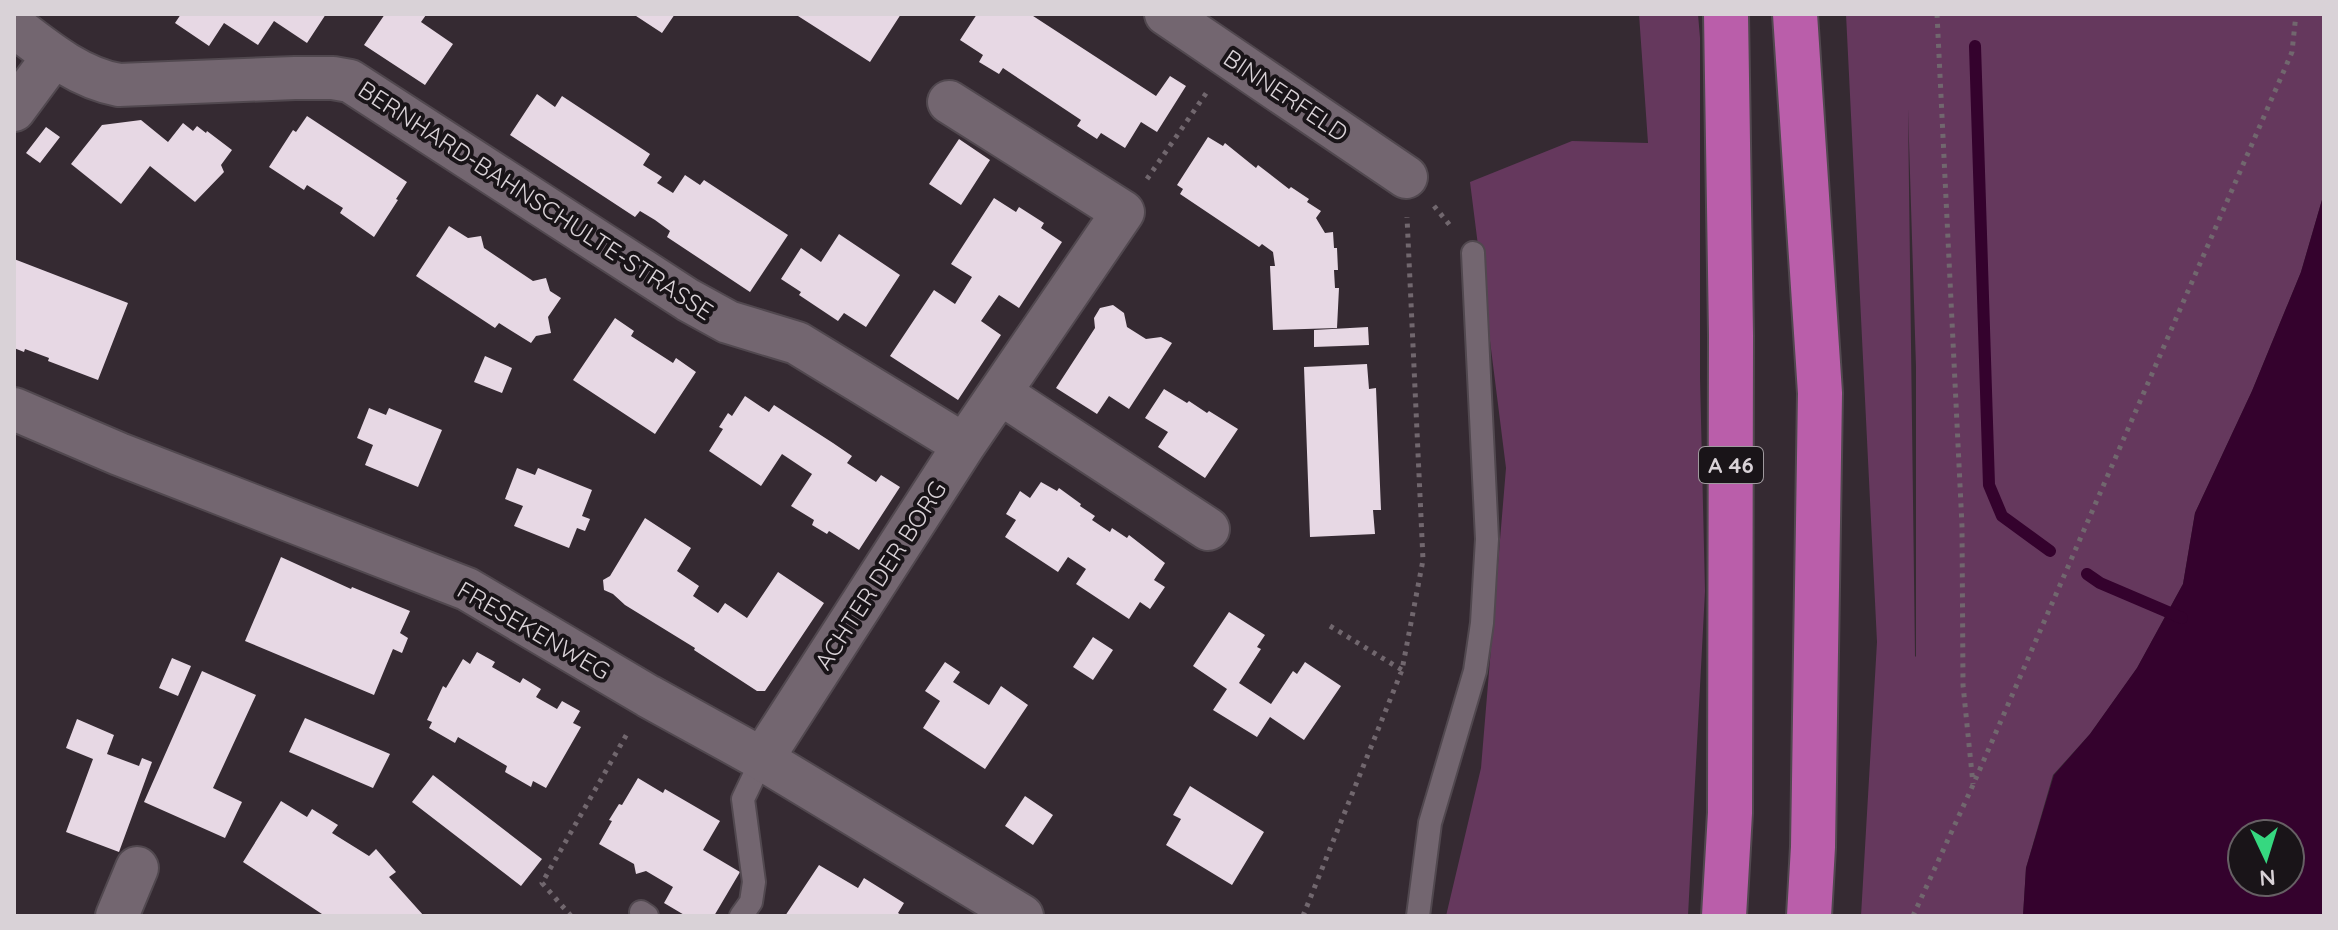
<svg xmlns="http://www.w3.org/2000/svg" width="2338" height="930" font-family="Quicksand,sans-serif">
<rect width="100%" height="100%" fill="#352a32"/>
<path fill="#65385d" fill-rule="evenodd" d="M1639,14h59l2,24v339l5,214 -17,325h-242l35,-148 25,-300 -36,-286 102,-41 76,2z
M1846,14h478v179l-23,79 -49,119 -57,122 -12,71 -46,84 -47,66 -37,41 -27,93 -3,48h-162l16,-274zM1908,109l8,258v290l-1,-1z"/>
<path fill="#34022d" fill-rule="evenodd" d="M2324,193v723h-301l3,-48 28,-93 36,-41 47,-66 46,-84 12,-71 57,-122 49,-119zM2242,834h48v48h-48z"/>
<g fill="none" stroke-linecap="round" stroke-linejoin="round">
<path stroke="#34022d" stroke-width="12" d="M1975,46l14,439 13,31 48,35
M2087,574l13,9 82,35"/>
</g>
<path fill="#e7d8e4" d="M181,14h145l-19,29 -33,-22 -16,24 -34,-22 -15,23 -34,-23z
M385,14h39l2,1 -5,7 32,22 -28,41 -61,-40z
M633,14h42l-13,19z
M800,14h101l-31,48 -72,-46z
M977,14h53l126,82 14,-20 16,10 -29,46 -16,-10 -16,26 -24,-15 -4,6 -20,-13 4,-6 -78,-52 -4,6 -20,-12 4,-7 -23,-15z
M537,94l18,13 7,-11 88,58 -7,11 19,12 -5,6 16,10 12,-18 15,10 4,-5 84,55 -38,57 -83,-55 3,-6 -15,-11 -15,-9 -5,6 -125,-82z
M307,116l100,66 -11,17 2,1 -24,37 -34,-24 3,-5 -36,-23 -3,5 -35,-23 24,-37 3,2z
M141,120l27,22 15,-19 10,8 4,-5 9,7 1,-2 25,19 -11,15 3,7 -29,30 -45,-36 -29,38 -50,-40 31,-39z
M46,127l14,10 -20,26 -14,-10z
M1208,137l15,9 2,-3 31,25 2,-3 31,24 2,-2 18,12 -2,3 14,9 -5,7 9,15 8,-1 1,16h3l1,22h-4l1,18h4l-2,40 -64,2 -3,-64h5l-2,-14 -11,-8 -3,3 -79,-53 3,-5 -6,-4z
M959,139l31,21 -29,45 -32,-21z
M994,198l22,14 3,-5 25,16 -3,5 21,14 -43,66 -20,-13 -18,26 20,14 -43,65 -68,-44 44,-66 21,14 17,-27 -21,-13z
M449,226l19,12 13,-2 3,12 49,33 13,-3 4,13 11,7 -13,19 3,16 -15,3 -5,7 -32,-20 -4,5 -79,-52z
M839,234l61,41 -34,52 -22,-14 -6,8 -39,-26 2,-3 -20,-13 20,-31 20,14z
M14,259l114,44 -30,77 -50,-19 1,-3 -24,-9 -1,3 -10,-4z
M1113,305l11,8 3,14 19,12 15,-2 11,6 -43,66 -20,-13 -12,18 -41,-26 39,-60 -1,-10 6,-10z
M615,318l19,13 -3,5 42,27 3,-5 20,14 -41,62 -82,-54z
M1368,327l1,18 -55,2v-17z
M485,356l27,12 -10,25 -28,-11z
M1367,364l2,25 7,-1 5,122h-8l2,24 -65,3 -6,-170z
M1164,389l23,14 2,-2 18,12 2,-2 29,18 -33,49 -47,-31 10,-15 -23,-14z
M745,396l24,16 5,-7 59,38 19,13 -5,7 29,19 5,-7 19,12 -41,63 -30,-19 -2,3 -15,-9 2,-5 -23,-14 21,-32 -30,-20 -21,32 -52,-35 14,-22 -4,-2 9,-14 4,3z
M369,408l17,7 3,-7 53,22 -24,57 -53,-22 8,-20 -16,-7z
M517,468l18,7 3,-7 54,22 -10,26 8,3 -5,12 -8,-3 -8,20 -55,-22 9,-20 -18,-7z
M1041,482l16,9 2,-3 22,16 -1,2 15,10 -3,4 18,12 2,-4 15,10 2,-3 36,28 -11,17 11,7 -15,22 -10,-7 -11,17 -53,-35 10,-15 -18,-12 -10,15 -53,-35 11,-17 -10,-6 14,-23 10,7z
M645,518l46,30 -14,23 22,15 -6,10 25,17 7,-10 22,15 31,-46 46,31 -59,88h-8l-63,-41 1,-2 -70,-43 -12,-11 -9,-4 -1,-10 7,-4z
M281,557l70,32 1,-2 58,24 -10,22 8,5 -6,15 -9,-4 -19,46 -129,-54z
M1229,612l36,23 -8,12 4,2 -22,34 32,21 22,-33 4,3 8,-12 36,24 -37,54 -34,-23 -13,20 -44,-27 14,-21 -34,-23z
M1093,637l20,13 -20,30 -20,-13z
M477,652l18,10 -3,5 28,16 3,-5 18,11 -5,8 21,12 5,-8 18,10 -7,12 8,4 -35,61 -13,-7 -2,6 -26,-15 2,-6 -49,-29 -3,6 -26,-15 3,-6 -5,-2 16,-34 3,2 17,-29 7,5z
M172,658l19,8 -13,30 -19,-8z
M945,662l15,10 -7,10 36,23 12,-19 27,19 -43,64 -62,-41 17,-27 -15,-10z
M202,671l54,24 -43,93 29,14 -17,36 -81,-36z
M305,718l85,36 -17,34 -84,-36z
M77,719l37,16 -7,19 32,12 3,-8 10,4 -33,90 -53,-20 27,-73 -27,-11z
M433,775l109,84 -21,27 -109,-84z
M638,778l25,15 2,-4 55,32 -17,29 37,22 -26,44h-28l-22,-13 9,-16 -27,-16 -10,3 -2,-10 -35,-20 13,-23 -3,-1 10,-16 3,1z
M1190,786l74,46 -32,53 -66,-40 15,-26 -8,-4z
M1025,796l28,19 -20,30 -28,-19z
M281,801l26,16 5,-8 26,16 -6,8 37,23 7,-7 20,23 -7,5 35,39h-99l-82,-54z
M819,865l39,23 6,-10 40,25 -6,10 5,3h-118z"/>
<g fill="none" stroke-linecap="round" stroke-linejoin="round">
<defs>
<path id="lane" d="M641,912l6,4
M741,916l10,-14 3,-20 -11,-83 19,-40
M1418,916l12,-93 45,-152 7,-48 5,-84 -14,-286"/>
<path id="street" d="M1166,14l240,163
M14,26c31,24 65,52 105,59l176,-7h38l17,3 338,219 40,22 69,21 167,102
M14,110l40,-54
M1000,393l208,136
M14,409l105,45 348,135 181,107 114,63 260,157
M762,759l202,-314 159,-233 -174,-110
M117,916l20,-48"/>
<path id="highway" d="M1795,14l25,379 -7,454 -4,69
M1724,916l6,-103 1,-478 -5,-321"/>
</defs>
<use href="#lane" stroke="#51484f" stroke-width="26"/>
<use href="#street" stroke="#51484f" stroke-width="46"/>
<use href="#highway" stroke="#51484f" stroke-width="48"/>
<path stroke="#71676e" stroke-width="5" stroke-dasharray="4 6" stroke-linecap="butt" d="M1937,14l25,512 1,159 10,99
M1147,179l60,-87
M1434,206l19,23
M1330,626l72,44
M571,916l-29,-33 86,-151
M1303,916l99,-246 21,-110 -16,-343
M1913,916l60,-131 306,-703 13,-30 4,-38"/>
<use href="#lane" stroke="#736670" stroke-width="22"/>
<use href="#street" stroke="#736670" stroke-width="42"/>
<use href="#highway" stroke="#ba5eaa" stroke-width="44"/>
</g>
<g text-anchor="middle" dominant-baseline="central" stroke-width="8" stroke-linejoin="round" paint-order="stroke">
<rect fill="#191418" stroke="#9f999e" stroke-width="2" x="1699" y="447" width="64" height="36" rx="6"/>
<g font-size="22" font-weight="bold" fill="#d9d2d7">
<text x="1731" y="465">A 46</text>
</g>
<g font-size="24" fill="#d9d2d7" stroke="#191418">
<text transform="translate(1286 95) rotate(34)">BINNERFELD</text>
<text transform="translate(536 200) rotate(33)">BERNHARD-BAHNSCHULTE-STRASSE</text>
<text transform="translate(880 575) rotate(-57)">ACHTER DER BORG</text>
<text transform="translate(534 630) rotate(30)">FRESEKENWEG</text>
</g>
</g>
<rect width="2338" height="930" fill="none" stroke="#d9d2d7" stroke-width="32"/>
<g transform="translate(2266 858) rotate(176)"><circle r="38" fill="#191418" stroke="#666064" stroke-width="2"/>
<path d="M0-6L14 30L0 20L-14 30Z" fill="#36d880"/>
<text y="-12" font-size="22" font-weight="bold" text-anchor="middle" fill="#d9d2d7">N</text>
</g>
</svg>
